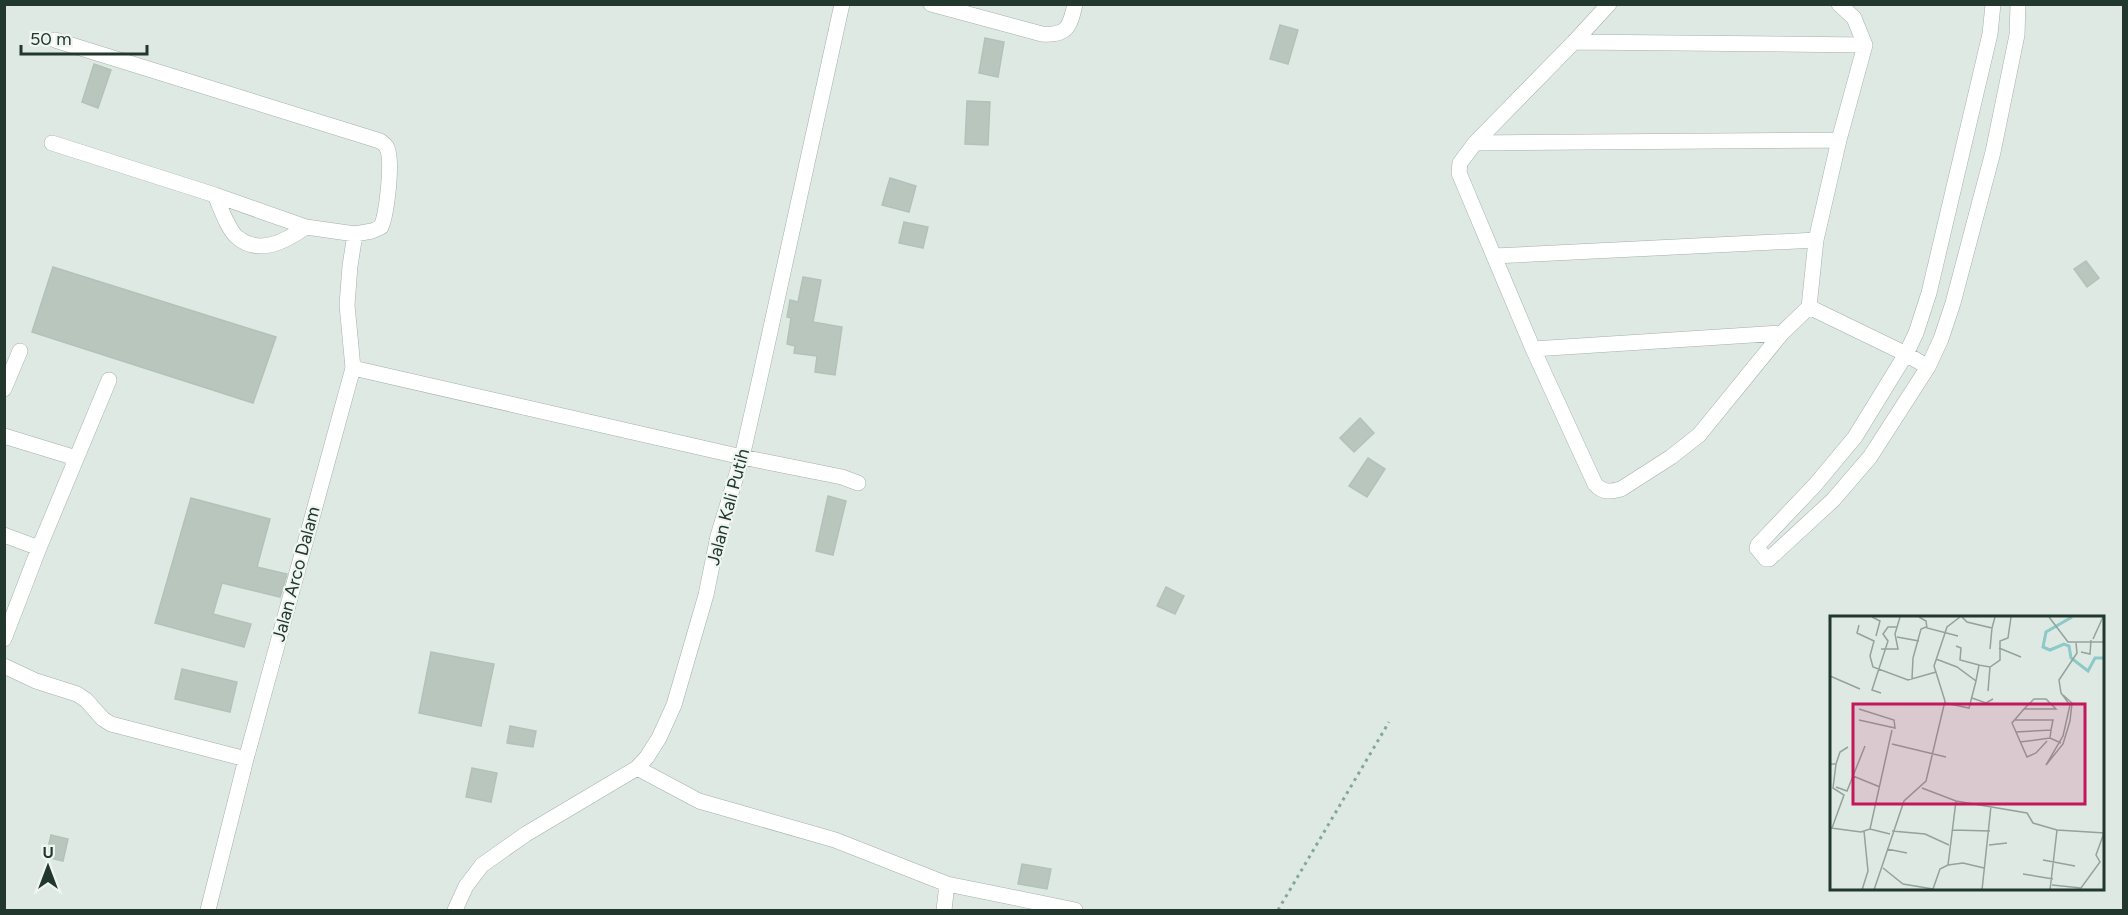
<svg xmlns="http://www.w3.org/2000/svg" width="2128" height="915" font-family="Figtree,sans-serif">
<rect width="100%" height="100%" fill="#dfe9e3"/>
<path fill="#b8c6be" stroke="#b2c2b9" stroke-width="1.5" d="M1280,25l18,5 -10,34 -18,-5z
M985,38l19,4 -6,35 -19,-4z
M94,64l17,6 -13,38 -16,-6z
M967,101l23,1 -2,43 -23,-1z
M890,178l26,8 -7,26 -27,-7z
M904,222l24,5 -5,21 -24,-5z
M2086,261l13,17 -12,9 -13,-18z
M53,267l223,70 -23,66 -221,-71z
M803,277l18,3 -8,42 29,5 -7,48 -20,-3 2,-16 -23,-3 1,-7 -8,-2 4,-26 -4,-1 3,-17 8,2z
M1360,418l14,15 -20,19 -14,-14z
M1368,458l17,11 -18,28 -18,-11z
M828,496l18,5 -13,54 -17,-4z
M191,498l79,21 -13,48 30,7 -7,23 -58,-14 -9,31 38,10 -7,23 -89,-24z
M1166,587l18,9 -9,18 -18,-8z
M431,652l63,12 -13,62 -62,-13z
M182,669l55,13 -7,30 -55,-13z
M510,726l26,5 -3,16 -26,-4z
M472,768l25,5 -6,29 -25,-5z
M51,835l17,4 -5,22 -17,-4z
M1022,864l29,5 -4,20 -29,-5z"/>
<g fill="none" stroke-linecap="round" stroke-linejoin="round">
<defs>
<path id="street" d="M931,4l111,30c25,2 28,-7 33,-30
M1609,4l-35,38 291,3
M1993,4l-3,30 -61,259 -13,40 -10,21 -51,83 -40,48 -57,60 -1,3 9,11h3l64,-59 37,-43 58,-90 13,-28 12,-36 40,-151 24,-117 1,-31
M1574,42l-99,101 -15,20 -1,10 74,176 62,135c8,9 15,8 26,5l50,-32 28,-22 83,-102
M1839,140l26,-95 -11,-27 -15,-14
M52,143l163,52 91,32 49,7 17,-3 9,-4c6,-14 12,-66 6,-79 -1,-3 -4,-5 -7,-7l-325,-101
M1475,143l364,-3 -23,100
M215,195c5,11 13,35 22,42 22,19 49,4 69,-10
M1494,256l322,-16 -7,67
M1533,349l249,-16 27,-26 97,47 22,13
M353,368l389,89 100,20 16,6
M4,389l16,-38
M4,436l72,22
M4,535l35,13
M4,639l35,-91 70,-168
M4,666l32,15 41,13 9,6 17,19 8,5 135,35
M637,768l62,33 136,39 112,44 128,26
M208,910l38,-151 107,-391 -6,-63 3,-39 5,-32
M455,910l11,-24 16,-21 44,-31 111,-66 10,-11 12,-19 15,-33 32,-110 12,-59 24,-79 15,-66 85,-387
M944,910l3,-26"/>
</defs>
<use href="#street" stroke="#a3b0a9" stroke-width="16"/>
<path stroke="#83a996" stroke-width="3" stroke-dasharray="3 4.5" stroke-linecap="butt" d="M1278,910l111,-188"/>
<use href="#street" stroke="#fff" stroke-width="15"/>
</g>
<g text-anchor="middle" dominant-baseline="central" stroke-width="4.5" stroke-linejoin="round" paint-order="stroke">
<g font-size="18" fill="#22372e" stroke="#eff6f1">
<text transform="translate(728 507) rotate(-75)">Jalan Kali Putih</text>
<text transform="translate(296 574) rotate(-75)">Jalan Arco Dalam</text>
</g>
</g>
<g transform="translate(1830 616)">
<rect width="274" height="274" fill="#dfe9e3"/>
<path fill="none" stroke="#8cc9c8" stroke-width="3" d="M242,1l-26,15 -3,15 7,3 14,-6 5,2 2,12 17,13 7,-13h10"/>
<path fill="none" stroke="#93a29b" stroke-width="1.5" d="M42,1l8,4 -4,15M89,1l7,4 1,7 31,8M132,1l5,5 25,6 3,-11M219,1l19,25h37M29,9l-2,8 17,8 -4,15 3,11 35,13 28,-8M67,21l22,4M263,23l10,-22M126,30l5,2 -1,12 19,5M169,32l22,9M51,33h17l-3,-15 5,-17M160,33l2,-21M251,36l9,2 1,-14M106,43l21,8 19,14 3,-16 11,2 10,-7v-19l8,-3 3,-21M0,60l30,13M82,63l1,-21 8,-29 5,-2M158,75l2,-24M51,77l-9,-3 16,-49 -5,-7 5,-7h9M142,82l14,5 7,-4M204,83h12l10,10h-32zM115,87l24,5 7,-27M194,93l-12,14 15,34 9,-4 11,-12M29,104l36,8 -1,-8 -35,-11M185,104h38l-2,10M186,116l35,-2 -1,8M190,126l30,-4 11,5M62,128l54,13M0,148h6l4,-12 8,-5M216,149l17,-29 7,-31 -9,-12 -2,-13 18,-27 -1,-10M216,149l17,-21 7,-23 2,-18 -9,-8M23,160l27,11M6,171l11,4 18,-45M92,172l34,13 71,12 6,10 24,7 48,3M1,212l30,4 9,-3 20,5M2,212l12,-33 -11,-7 3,-24M40,213l22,-99M123,214l37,1M62,215l33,3 24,11M159,229l18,-2M57,233l20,4M213,244l32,6M118,249l15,-2 21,5M53,252l20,16 30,5M193,258l30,5M222,269l29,3 19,-26 -4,-7 8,-22M103,273l7,-20 8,-4 8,-64M32,274l6,-19 -4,-40M44,274l30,-89 22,-20 19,-80 -11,-35 13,-39 13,-10M152,274l9,-84M220,274l7,-60"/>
<path fill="#c2185b" fill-opacity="0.15" stroke="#c2185b" stroke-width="3" d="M23,88h232v100h-232z"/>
<rect width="274" height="274" fill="none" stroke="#22372e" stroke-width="3"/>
</g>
<rect width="2128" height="915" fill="none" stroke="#22372e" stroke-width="12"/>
<g transform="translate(48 867)" stroke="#eff6f1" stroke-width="4.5" paint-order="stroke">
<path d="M0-4.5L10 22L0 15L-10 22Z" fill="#22372e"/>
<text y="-9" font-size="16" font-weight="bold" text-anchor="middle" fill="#22372e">U</text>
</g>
<path d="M21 45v9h126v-9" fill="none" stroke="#22372e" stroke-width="3"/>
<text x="30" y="45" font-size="18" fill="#22372e" stroke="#eff6f1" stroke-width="4.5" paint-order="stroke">50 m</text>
</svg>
